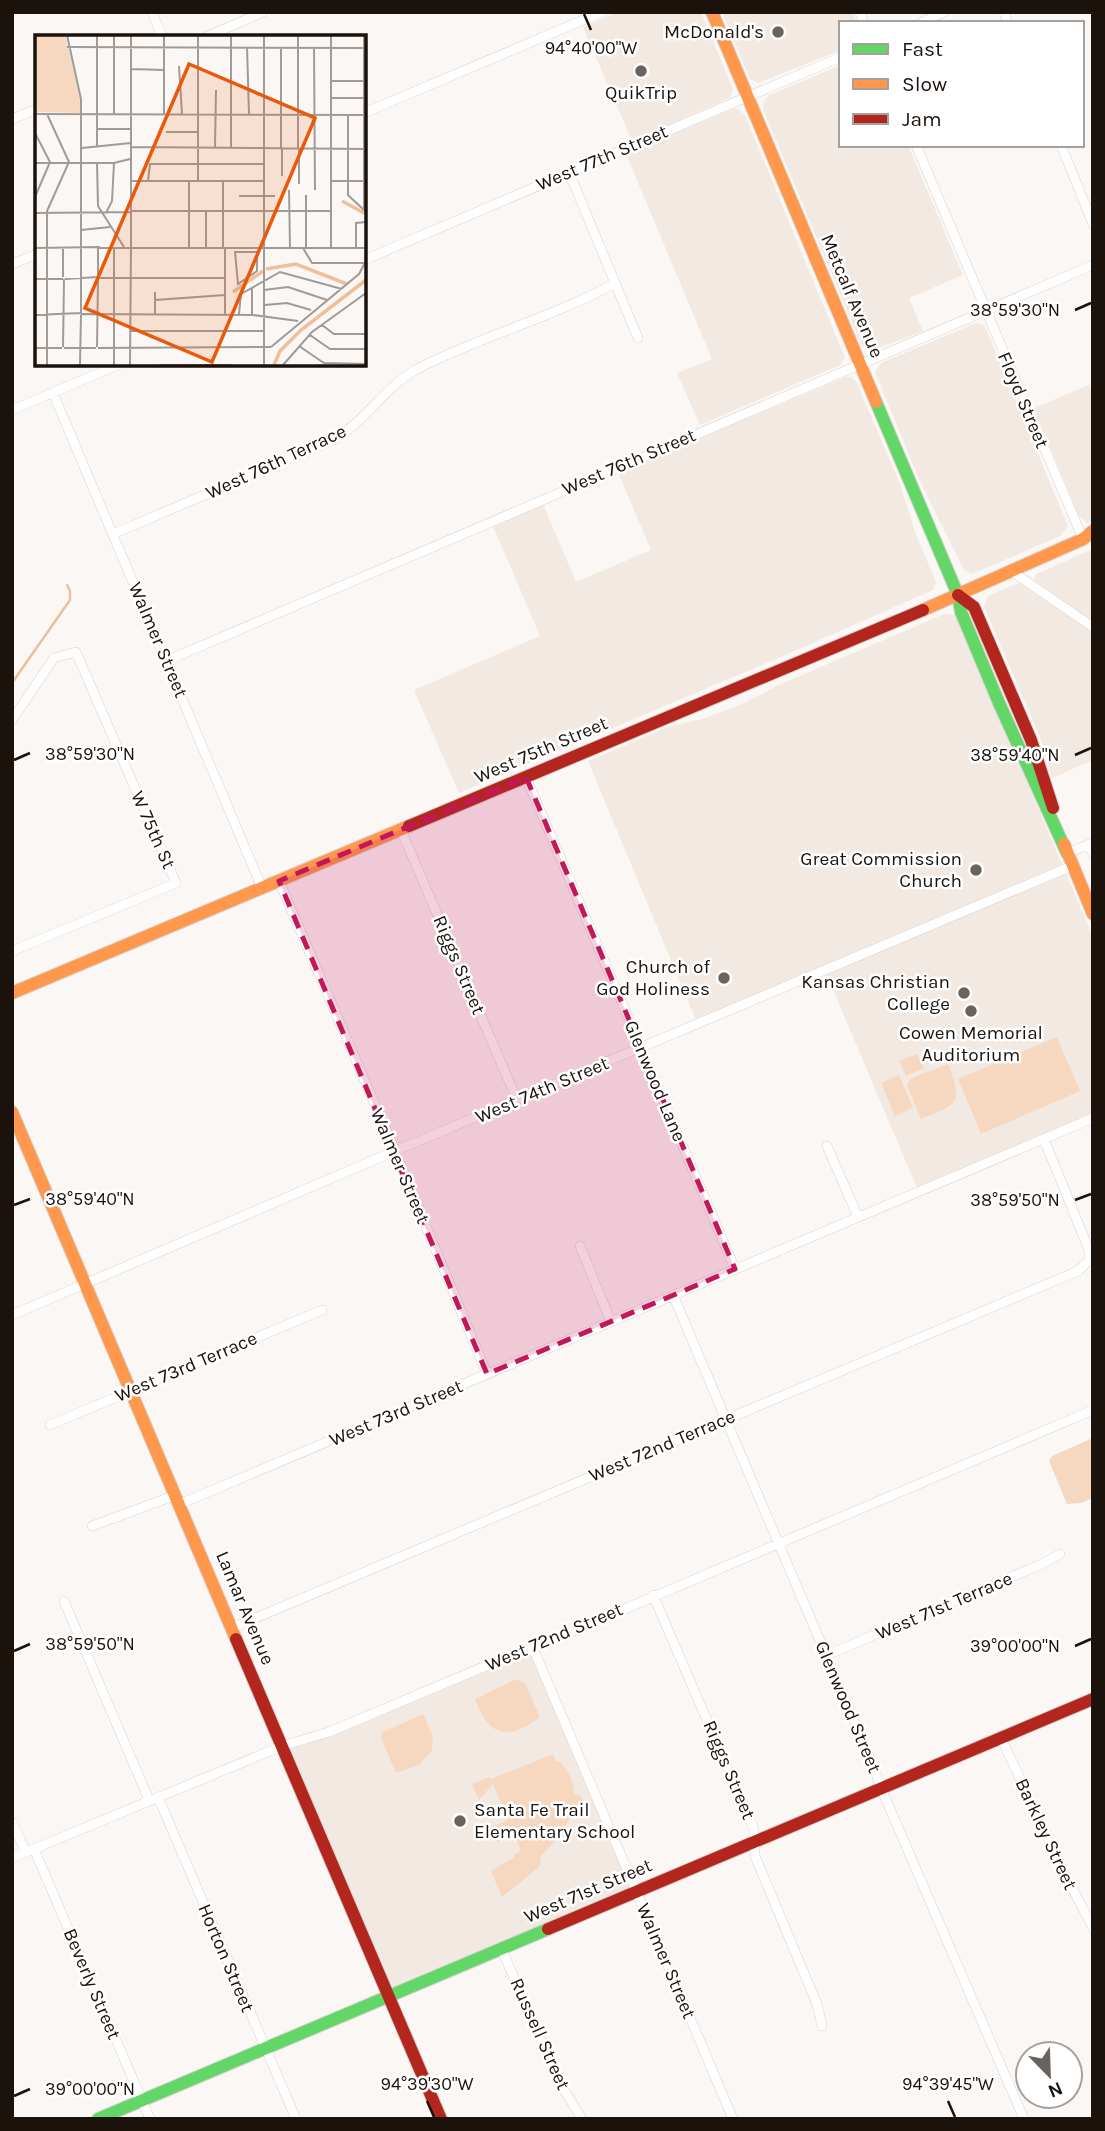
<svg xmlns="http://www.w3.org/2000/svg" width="1105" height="2131" font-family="Karla,sans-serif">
<rect width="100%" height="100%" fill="#faf7f5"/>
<path fill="#f2e9e2" d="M618,12h83l32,77 -2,8 -99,44 -49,-114z
M722,12h131l4,11h-16v27l-83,33 -8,-4z
M841,65v80h67l55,130 -54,23 14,33 -54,21 -7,-6 -99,-237 1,-8 5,-6z
M733,109h5l7,6 100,243 -5,7 -140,60 -23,-52 35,-14 -86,-205z
M976,323l7,2 4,6 81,195 -8,10 -88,38 -8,-4 -45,-91 -44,-107 6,-9z
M846,377h5l5,4 44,103 15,48 21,50 -3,8 -143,63 -331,140 -45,-103 126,-54 -47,-110 50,-22 33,78 75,-32 -33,-78z
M1089,385l4,9v127l-6,2 -8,-7 -45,-108z
M1093,549v73l-59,-42 2,-6z
M1020,584l73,49v127l-41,18 -11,-38 -57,-134 4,-10 25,-11z
M944,614l10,1 4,5 135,317v177l-176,74 -94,-222 -127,54 -108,-259 82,-35 32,-7 42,-16 35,-18z
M532,1653l100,238 -240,100 -104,-240 6,-6 227,-91z"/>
<path fill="#f6d8c1" d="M1057,1037l23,54 -99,43 -23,-55z
M917,1054l7,14 -18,8 -7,-15z
M948,1064c16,40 9,40 -27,55l-14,-34 3,-6z
M899,1075l14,33 -18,8 -14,-33z
M1093,1438v60l-12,5 -14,1 -18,-43 3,-5z
M517,1679l8,4 15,34c-32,25 -51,19 -65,-18z
M423,1714l10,22 -1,15 -13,14 -23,8 -15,-35 2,-6z
M553,1754l3,7 4,1c7,6 15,22 14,32l6,2 5,7 -5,7h-9l1,4c-9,17 -18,30 -32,43l1,7 -2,3 -37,30 -11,-26 23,-14v-3l7,-3 -9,-22 -7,2 -7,12 -7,-16 17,-7 -15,-36 -14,16 -7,-16 18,-7 1,2z"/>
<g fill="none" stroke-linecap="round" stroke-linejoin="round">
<path stroke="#f0bf99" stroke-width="2.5" d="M12,683l58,-83v-9l-3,-6"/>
<defs>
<path id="street" d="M152,12l10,25
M860,12l4,11
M1004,12l4,11
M920,23l24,-11
M206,37l57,-25
M364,113l238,-101
M12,119l25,-10
M916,145l167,394
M1061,145l32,79
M569,172l69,166
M364,260l477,-203
M12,264l25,-10
M53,393l209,495
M12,410l108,-46
M113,534l218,-93c34,-18 52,-53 86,-72 64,-33 135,-51 198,-86
M1011,571l82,56
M166,661l927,-396
M12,720l42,-62 22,-6 100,231 -164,68
M526,777l209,492
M401,830l116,270
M1089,844l4,10
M1067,853l26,-10
M279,881l116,270 92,223
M827,1146l31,71
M580,1246l31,76
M673,1295l201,473 7,20 143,331
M12,1315l383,-164 677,-285
M50,1425l272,-115
M180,1504l913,-386
M92,1526l84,-31
M653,1595l97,225 4,10 1,26 62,148 5,22
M64,1601l85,199
M232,1628l846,-357 11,-11v-10l-45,-111
M533,1648l200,471
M827,1655l215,-91 18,-10
M1001,1738l64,136 28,54
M158,1797l138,322
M12,1822l14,30
M34,1849l116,270
M12,1858l270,-112 47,-14 190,-80 14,-4 560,-238
M501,1948l60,137 21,34"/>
<path id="fast" d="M876,402l82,193 3,17 38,91 68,150
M98,2119l450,-190"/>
<path id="slow" d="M712,12l164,390
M923,610l160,-71 10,-8
M1064,844l29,70
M12,993l397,-167
M12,1112l224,527"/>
<path id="jam" d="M958,595l16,12 57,133 22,68
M409,826l514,-216
M236,1639l205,480
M548,1929l545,-230"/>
</defs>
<use href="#street" stroke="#d9d3ce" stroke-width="10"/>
<use href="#fast" stroke="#d9d3ce" stroke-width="14"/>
<use href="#slow" stroke="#d9d3ce" stroke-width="14"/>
<use href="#jam" stroke="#d9d3ce" stroke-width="14"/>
<use href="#street" stroke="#fefefe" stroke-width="9"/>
<use href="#fast" stroke="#63d668" stroke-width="12"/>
<use href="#slow" stroke="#ff974d" stroke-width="12"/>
<use href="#jam" stroke="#b3261e" stroke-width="12"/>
</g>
<path fill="#c2185b" fill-opacity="0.2" stroke="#c2185b" stroke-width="5" stroke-dasharray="14 9" stroke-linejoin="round" d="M526,777l209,492 -248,105 -208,-493z"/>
<path fill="none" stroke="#1b120b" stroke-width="2.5" d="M584,14l7,16M1075,310l16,-7M1075,755l16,-7M14,760l16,-7M1075,1200l16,-6M14,1205l16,-6M1075,1646l16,-7M14,1651l16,-7M14,2096l16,-7M427,2101l7,16M948,2101l7,16"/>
<g fill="#69625d" stroke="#fff" stroke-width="2.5">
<circle cx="778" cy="32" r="7"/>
<circle cx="641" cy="71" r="7"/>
<circle cx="976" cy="870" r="7"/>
<circle cx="724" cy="978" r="7"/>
<circle cx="964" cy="993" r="7"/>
<circle cx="971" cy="1011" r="7"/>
<circle cx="460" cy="1821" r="7"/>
</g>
<g text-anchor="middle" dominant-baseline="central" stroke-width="5" stroke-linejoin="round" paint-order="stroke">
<g font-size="19" fill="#1b120b" stroke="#fff" text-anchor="end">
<text x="764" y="32">McDonald's</text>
<text x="641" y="93" text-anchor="middle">QuikTrip</text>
<text x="962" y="859">Great Commission<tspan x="962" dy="22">Church</tspan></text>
<text x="710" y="967">Church of<tspan x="710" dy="22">God Holiness</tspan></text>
<text x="950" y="982">Kansas Christian<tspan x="950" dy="22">College</tspan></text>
<text x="971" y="1033" text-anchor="middle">Cowen Memorial<tspan x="971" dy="22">Auditorium</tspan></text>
<text x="474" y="1810" text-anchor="start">Santa Fe Trail<tspan x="474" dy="22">Elementary School</tspan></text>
</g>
<g font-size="19" fill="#1b120b" stroke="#fff">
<text transform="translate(602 158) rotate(-23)">West 77th Street</text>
<text transform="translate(852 296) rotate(67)">Metcalf Avenue</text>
<text transform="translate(1023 400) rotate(67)">Floyd Street</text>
<text transform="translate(276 462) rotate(-25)">West 76th Terrace</text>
<text transform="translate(629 462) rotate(-23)">West 76th Street</text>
<text transform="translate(158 640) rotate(67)">Walmer Street</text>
<text transform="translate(541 750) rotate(-23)">West 75th Street</text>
<text transform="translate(153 830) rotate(66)">W 75th St</text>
<text transform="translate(459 965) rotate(67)">Riggs Street</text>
<text transform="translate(655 1081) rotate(67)">Glenwood Lane</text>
<text transform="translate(542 1090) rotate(-23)">West 74th Street</text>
<text transform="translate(400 1166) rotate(67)">Walmer Street</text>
<text transform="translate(186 1367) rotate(-23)">West 73rd Terrace</text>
<text transform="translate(396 1413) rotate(-23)">West 73rd Street</text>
<text transform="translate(662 1446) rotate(-23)">West 72nd Terrace</text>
<text transform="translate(944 1606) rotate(-23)">West 71st Terrace</text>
<text transform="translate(245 1608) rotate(67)">Lamar Avenue</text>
<text transform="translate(554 1637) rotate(-23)">West 72nd Street</text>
<text transform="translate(848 1707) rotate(67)">Glenwood Street</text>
<text transform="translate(729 1770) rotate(67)">Riggs Street</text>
<text transform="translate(1046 1834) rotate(65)">Barkley Street</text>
<text transform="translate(588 1891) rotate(-23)">West 71st Street</text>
<text transform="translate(226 1958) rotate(67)">Horton Street</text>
<text transform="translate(666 1961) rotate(67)">Walmer Street</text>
<text transform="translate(92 1984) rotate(67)">Beverly Street</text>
<text transform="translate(540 2034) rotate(66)">Russell Street</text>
</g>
</g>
<g transform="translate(35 35)">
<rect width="331" height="331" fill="#faf7f5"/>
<path d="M0,0h30l15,60v18l-45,-1z" fill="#f6d8c1"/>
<path fill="none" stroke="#f0bf99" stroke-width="3.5" d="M307,166l24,13M231,234l30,-5 51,20M198,257l30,-21M239,330l6,-14 21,-21 65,-50"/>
<path fill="none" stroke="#a19b97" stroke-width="2" d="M32,0l14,64v214M79,0v80M96,0v212M163,0v146M196,0v112M229,0v330M263,0v114M296,0v213M32,12l299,1M212,12l2,67M279,13l1,142M144,31l3,48M96,34l33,1M296,46h34M296,63h34M0,79l331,1M12,79l22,48 -22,49v154M129,79v-79M313,80v80l17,16M62,94h33M131,97h32M0,98l15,29 -15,35M62,112v-112M96,112l235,2M180,112l1,-57M47,113l49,-5M246,113v-100M247,114v27M264,114v35M0,128h79l16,-4M62,128l1,43 26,41M96,146h133M113,146l2,-17h114M154,146v66M296,146h34M254,155l1,58M271,160v53M204,161h36M96,176h200M171,176v36M329,176v-176M0,178l96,-1M71,178l6,-12 2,-38M46,195l29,-3M188,212v-66M0,213l65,-1M28,213v29M63,213h268M268,213l9,15h53M321,213v-25l10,-1M200,217h22v19l-19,13zM63,242v-29M64,243h126M0,244h28M30,244l33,-2M229,255l24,-3 39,13M120,265l70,-5M230,270l22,-2 24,7M46,279l172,1 45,6M190,279v-66M204,279l2,-20 39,-22 62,17M0,280l46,-2M120,280v-23M217,280v-27M287,290l12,9h32M96,296h133M275,300l20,14h36M264,311l25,17 42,1M28,312l1,-68M62,312l1,-68M236,312l88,-73 6,-11 1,-15M0,313h27M29,313h32M63,313l173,-1M45,330l1,-50M79,330v-117M95,330l1,-119M124,330h72M248,330l29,-33 54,-39"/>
<path fill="#e8590c" fill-opacity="0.15" stroke="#e8590c" stroke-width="3.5" d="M154,29l126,54 -103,244 -127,-54z"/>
<rect width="331" height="331" fill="none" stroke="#1b120b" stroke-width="3.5"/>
</g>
<g font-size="18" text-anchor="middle" fill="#1b120b" stroke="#fff" stroke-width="5" stroke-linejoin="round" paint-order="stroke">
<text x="591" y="54">94°40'00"W</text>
<text x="1015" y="316">38°59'30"N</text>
<text x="90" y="760">38°59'30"N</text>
<text x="1015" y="761">38°59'40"N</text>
<text x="90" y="1205">38°59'40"N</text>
<text x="1015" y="1206">38°59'50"N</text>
<text x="90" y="1650">38°59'50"N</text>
<text x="1015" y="1652">39°00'00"N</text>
<text x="427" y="2090">94°39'30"W</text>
<text x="948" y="2090">94°39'45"W</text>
<text x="90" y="2095">39°00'00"N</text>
</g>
<rect width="1105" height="2131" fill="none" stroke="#1b120b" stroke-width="28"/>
<rect x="839" y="21" width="245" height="126" fill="#ffffff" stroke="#a4a09d" stroke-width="2"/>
<rect x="853" y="44" width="35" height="10" fill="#63d668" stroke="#a4a09d" stroke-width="2"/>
<text x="902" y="56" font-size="21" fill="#1b120b">Fast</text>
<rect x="853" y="79" width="35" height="10" fill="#ff974d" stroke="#a4a09d" stroke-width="2"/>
<text x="902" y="91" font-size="21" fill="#1b120b">Slow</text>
<rect x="853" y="114" width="35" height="10" fill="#b3261e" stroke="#a4a09d" stroke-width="2"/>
<text x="902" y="126" font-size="21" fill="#1b120b">Jam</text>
<g transform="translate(1049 2075) rotate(157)"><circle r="33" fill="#ffffff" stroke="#a4a09d" stroke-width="2"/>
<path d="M0-5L12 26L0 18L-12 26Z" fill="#69625d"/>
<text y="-10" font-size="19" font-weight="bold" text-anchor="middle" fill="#1b120b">N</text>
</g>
</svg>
